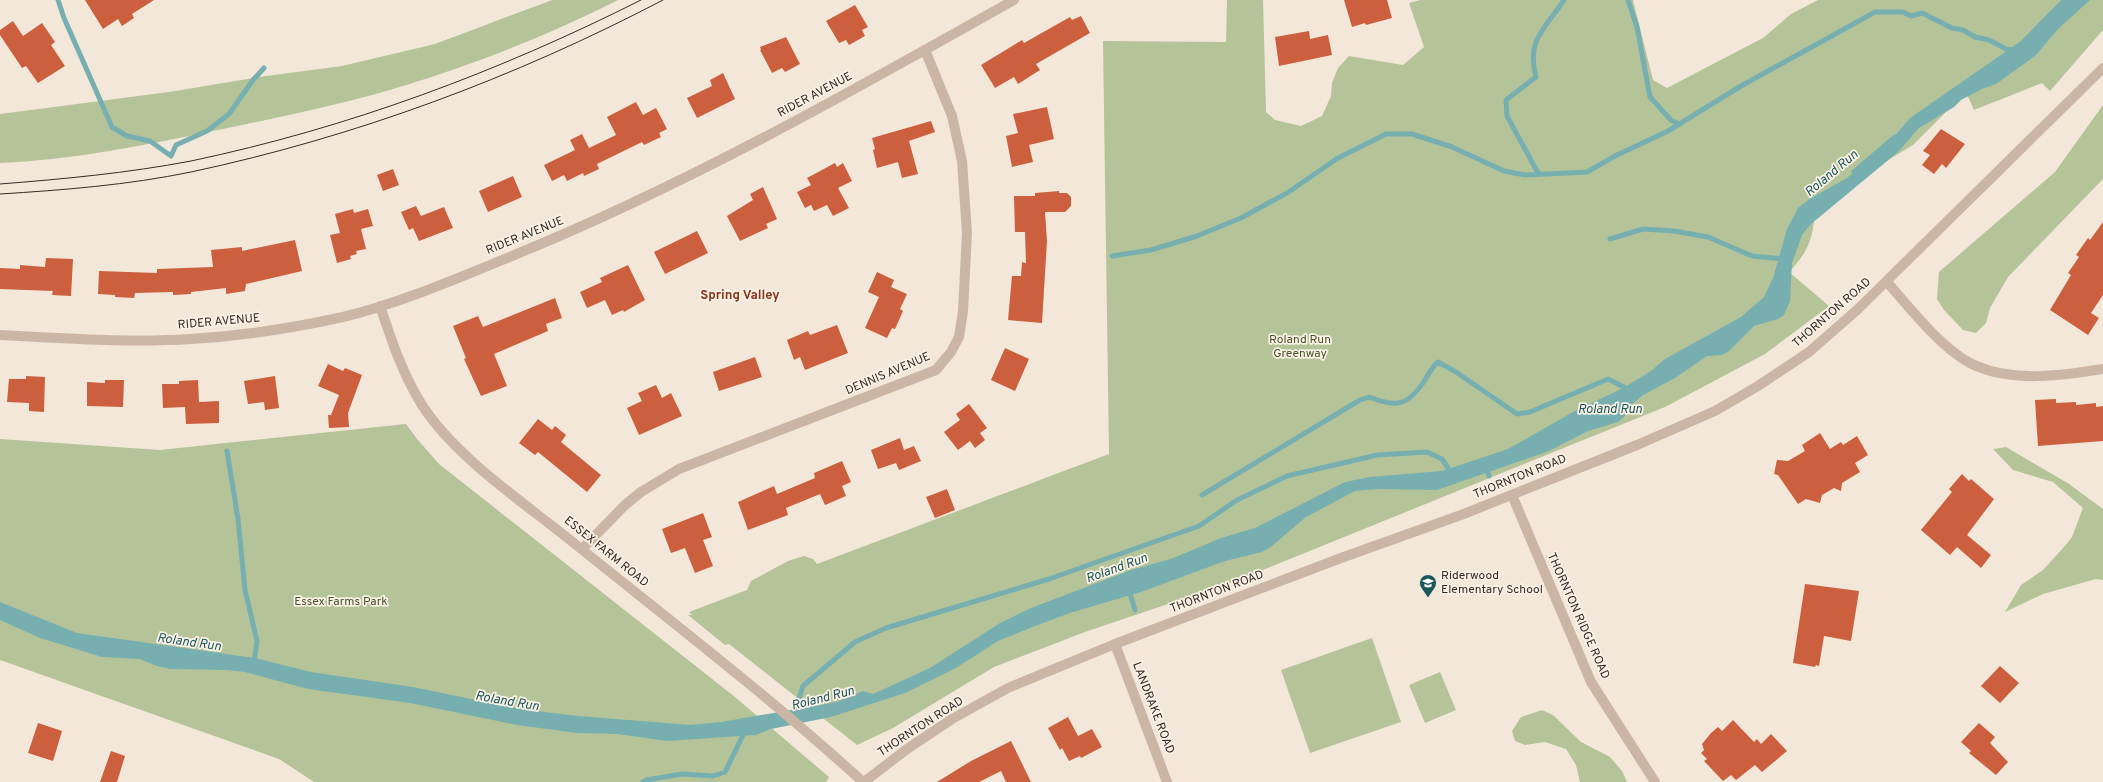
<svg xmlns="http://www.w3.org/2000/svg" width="2103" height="782" font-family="Overpass,sans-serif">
<rect width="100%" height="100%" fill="#f3e7d9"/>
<path fill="#b5c399" d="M552,0h66c-81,41 -178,78 -265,100 -43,11 -87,20 -130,29 -73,15 -148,31 -223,34v-49l169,-22 90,-15 83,-11 93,-22z
M1227,0h36l3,112 9,8 26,6 21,-10 9,-20 1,-13 6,-15 11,-12 54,9 21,-18 -15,-44 11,-3h213l20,80 14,8 96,-50 28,-24 27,-14h285v30l-53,61 -8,-8 -68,27 -8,-18 -53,53 -35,21 -63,48c-3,27 -7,38 -26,58l40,34 -64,48 -100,53 -432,175 -148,50 -91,35 -101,61 -36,17 -128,-101 -4,1 -37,-30h4l-3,-3 58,-22 4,-9 37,-20 16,-5 9,3 4,5 292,-110 -6,-413 123,1z
M2103,105v74l-95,98 -18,31 -4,15 -10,10 -13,-3 -19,-20 -7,-11 2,-27 116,-100z
M406,424l11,15 22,25 296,233 94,80 -3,5h-512l-35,-23 -279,-99v-221l160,11z
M2006,447l63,37 34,25v71l-7,-1 -53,15 -38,18 16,-27 22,-15 21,-23 8,-10 11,-29 -30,-26 -40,-12 -20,-21z
M1372,638l29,84 -91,31 -29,-83z
M1440,672l16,38 -31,13 -16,-38z
M1542,710l11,5 28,27 29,15 12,14 5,11h-47l-4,-17 -10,-16 -21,-7 -20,3 -10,-4 -3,-10 9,-14z"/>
<path fill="#77afb1" d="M2061,0h29l-32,29 -23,27 -39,28 -14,5 -21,11 -7,7 -35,21 -21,24 -87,72 -9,11 -10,28 -2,38 -6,14 -6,4 -24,7 -25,25 -7,4 -15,1 -32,22 -32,17 -14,12 -5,10 -6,5 -30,9 -39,20 -112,39 -60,-1 -22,2 -49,26 -34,29 -10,6 -37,9 -84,31 -71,21 -40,15 -32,13 -42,27 -51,25 -74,24 -60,12 -15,6 -89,6 -50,-7 -40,-1 -60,-8 -107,-22 -102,-14 -63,-17 -18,-2 -57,-1 -13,-3 -18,-7 -37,-2 -62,-19 -40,-18v-18l77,31 178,25 56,14 102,15 107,22 58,7 113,9 30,-3 116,-20 26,-11 10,3 57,-26 70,-45 31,-15 100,-38 40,-11 50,-21 34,-10 90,-46 25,-5 72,-6 66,-22 65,-37 52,-25 26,-16 14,-12 76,-42 23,-20 9,-19 14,-49 11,-21 13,-10 36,-20 46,-40 17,-20 111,-77z"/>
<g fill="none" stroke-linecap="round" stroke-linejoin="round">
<path stroke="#77afb1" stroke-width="5" d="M58,0l6,18 48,109 15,9 23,5 21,15 5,-11 31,-14 22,-17 24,-34 11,-12
M1628,0l9,27 13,70 21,23 8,4
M1854,172l41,-35
M1538,173l-31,-57 -1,-16 30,-23c-10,-38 9,-48 28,-77
M1610,239l33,-10 31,2 34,6 44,19 32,3
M1112,256l39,-6 46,-14 44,-18 46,-25 51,-35 48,-24h26l40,13 52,24 21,4 62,-3 28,-16 53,-25 73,-45 134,-74h28l8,4 11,-3 30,15 11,2 12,7 14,3 17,9 9,1
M227,451l11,68 7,71 12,51 -3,22
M1486,466l3,10
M1202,495l158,-95 9,-3c28,11 39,9 56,-17 4,-7 7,-13 13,-18l18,10 61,42 13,-2 78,-33 20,10
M1129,590l6,20
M794,714l9,-28 52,-44 31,-14 163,-49 150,-53 38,-26 50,-24 90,-21 50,-3 15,7 10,15
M643,782l3,-2 36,-6 31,2 12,-4 20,-41"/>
</g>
<path fill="#cc5f3e" d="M85,0h69l-22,14 2,4 -12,8 -4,-7 -15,10z
M1344,0h43l5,18 -26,7 -1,-2 -13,4z
M855,5l13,22 -6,3 3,6 -16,9 -3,-5 -7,3 -13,-22z
M1081,16l9,17 -54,31 4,6 -22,14 -4,-7 -19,11 -14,-23 41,-25 2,3 46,-26 2,3z
M13,21l10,15 19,-13 13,19 -4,3 14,21 -27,17 -12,-17 -4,2 -22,-33v-5z
M1309,31l1,8 18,-4 4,20 -53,11 -4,-29z
M786,37l14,27 -15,8 -3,-4 -10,5 -12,-23h1l-1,-3z
M723,73l12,26 -38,19 -10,-20 25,-12 -2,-6z
M636,102l7,13 13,-7 11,21 -8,4 2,4 -17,8 -2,-3 -45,22 2,5 -15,7 -1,-3 -16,8 -3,-6 -12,6 -8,-16 31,-15 -5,-10 12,-6 7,14 27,-13 -9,-18z
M1047,107l7,32 -25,6 4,17 -21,5 -6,-31 12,-3 -5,-19z
M931,121l4,11 -26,9 9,33 -16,4 -4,-16 -21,6 -4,-18 2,-1 -3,-11z
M1941,129l24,15 -19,24 -4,-4 -8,10 -12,-9 8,-10 -7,-4z
M835,163l2,4 6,-4 9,18 -14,7 11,20 -16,8 -6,-11 -13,6 -3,-6 -6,3 -8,-16 14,-7 -4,-7z
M393,169l6,16 -16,6 -6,-16z
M513,176l9,21 -34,15 -9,-21z
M763,187l14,32 -11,5 2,4 -28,13 -13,-25 26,-16 -3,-6z
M1059,191v2h8l4,4v9l-6,6h-20l2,29 -5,82 -34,-3 4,-44h9l1,-14 4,1 -1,-31h-10l-1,-36h21v-3z
M416,206l5,10 23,-9 9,21 -34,13 -6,-13 -4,2 -8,-18z
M353,209l1,4 14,-4 5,17 -12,3 5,20 -10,2 1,3 -7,2 1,3 -14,4 -7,-28 10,-2 -5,-19z
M2103,222v73l-12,18 8,5 -11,17 -38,-25 21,-35 -3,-2 11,-16 -3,-2 12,-17 2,2z
M697,231l11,22 -43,21 -11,-22z
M295,240l7,31 -56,13 -1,7 -19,3v-6l-35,4v2l-18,1v-3l-38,1 -1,5 -19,-1v-2l-17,-1 1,-23 58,2v-4l56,-2 -2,-17 31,-3v4z
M46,258l27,1 -2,37 -19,-1 1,-4 -53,-2v-21l20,1v-4l25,2z
M628,265l17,35 -21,12 -1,-2 -11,5 -7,-15 -18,8 -7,-16 22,-10 -2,-4z
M877,272l17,8 -3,7 16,7 -7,15 3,2 -8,18 -3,-1 -5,10 -22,-10 14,-31 -11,-5z
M555,298l7,20 -16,6 2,7 -54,23 13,32 -26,10 -17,-37 2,-1 -13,-32 25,-10 5,11z
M837,325l11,28 -43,17 -5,-13 -6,3 -7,-20 21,-9 2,4z
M1005,348l24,11 -14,32 -24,-11z
M755,357l7,20 -43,14 -6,-19z
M328,364l15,7 2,-3 17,7 -14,38 1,14 -20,1 -1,-13h3l8,-20 -21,-9z
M26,376l19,1 -1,35 -15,-1v-8l-22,-1 2,-23h17z
M275,376l4,32 -14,2 -1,-8 -16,2 -4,-23z
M105,380h19l-1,27 -36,-1v-24l18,1z
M198,380l1,22 20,-1v22l-33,1 -1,-17 -22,1 -1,-24h17v-3z
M656,385l6,13 9,-5 11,23 -43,19 -12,-27 15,-7 -4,-8z
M2056,399v4l20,-1v3l20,-2v4l7,-1v35l-65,5 -3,-46z
M969,404l18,24 -7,5 5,7 -10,8 -5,-7 -12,9 -14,-18 16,-12 -4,-6z
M538,419l14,11 3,-4 11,9 -5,7 40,33 -14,17 -49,-40 -3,3 -16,-12z
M1820,433l10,16 11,-7 2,3 14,-9 11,19 -13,8 5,9 -18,11 -1,8 -7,-3 -12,7 -2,8 -14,-4 -8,5 -20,-29 -4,-1 3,-14 11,1 17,-10 -3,-6z
M900,438l4,12 10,-4 7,15 -22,9 -3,-7 -18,6 -7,-19z
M842,461l9,21 -9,4 4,10 -21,9 -5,-11 -34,14 2,7 -40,15 -10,-28 36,-16 3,8 38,-16 -1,-5z
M1962,474l7,7 2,-2 23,20 -27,36 24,20 -10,13 -24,-21 -7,8 -29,-25 31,-38 -3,-3z
M947,489l8,21 -20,8 -9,-21z
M703,513l9,24 -9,3 10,26 -18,7 -10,-25 -14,5 -9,-24z
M1805,584l54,7 -8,50 -27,-5 -5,30 -3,-1 -1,2 -22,-4z
M2000,666l19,17 -19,20 -19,-17z
M1068,717l10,19 14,-7 10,18 -21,11 -1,-2 -11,5 -7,-13 -2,2 -12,-22z
M1733,720l21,22 3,-3 4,5 10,-10 16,17 -25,21 -7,-7 -19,15 -5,-5 -8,6 -19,-20 3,-2 -6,-6 3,-3 -2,-6 9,-11 7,-6 4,4z
M38,723l24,8 -9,30 -25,-8z
M1979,723l16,14 -5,6 18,19 -12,13 -27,-22 2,-2 -10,-9z
M1011,741l20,41h-25l-5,-11 -22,11h-42l34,-21z
M111,751l14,5 -8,26h-17z"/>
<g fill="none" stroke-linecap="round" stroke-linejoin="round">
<path stroke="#cbb6a5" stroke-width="10" d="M1887,282c22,25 53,65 83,81 39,20 91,13 133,6
M380,306c11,33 23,69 42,99 34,53 104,99 153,139 97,78 196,154 288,238
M0,335c63,3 128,8 191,4 51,-3 102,-11 152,-22 55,-13 117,-40 169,-61 174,-71 339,-164 502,-256
M1512,495l79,187 64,100
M582,549l43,-44 16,-13 38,-23 257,-99 15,-18 8,-15 4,-26 4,-78 -5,-72 -10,-45 -27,-66
M1115,644l52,138"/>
<path stroke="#cbb6a5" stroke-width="10" d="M864,782l43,-33 45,-30 56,-31 107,-44 226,-86 120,-43 176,-70 78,-34 43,-25 51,-34 48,-42 246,-242"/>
<path stroke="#372b27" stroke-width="1" d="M0,184c64,-5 128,-11 191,-23 157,-33 307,-89 450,-161
M0,194c64,-4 128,-9 191,-22 164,-35 323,-94 472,-172"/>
</g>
<defs>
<symbol id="school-pin" viewBox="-11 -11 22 30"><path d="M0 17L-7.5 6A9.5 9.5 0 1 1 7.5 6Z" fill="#1a575a" stroke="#faf1e6"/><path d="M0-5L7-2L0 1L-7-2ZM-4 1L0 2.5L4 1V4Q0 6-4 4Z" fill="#fff"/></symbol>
</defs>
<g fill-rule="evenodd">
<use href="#school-pin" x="1418" y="573" width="20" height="27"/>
</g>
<g text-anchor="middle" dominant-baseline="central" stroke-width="3.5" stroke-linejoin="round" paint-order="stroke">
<g font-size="12" fill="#372b27" stroke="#faf1e6">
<text transform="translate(815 95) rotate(-28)">RIDER AVENUE</text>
<text transform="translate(525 236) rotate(-22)">RIDER AVENUE</text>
<text transform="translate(1832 313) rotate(-41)">THORNTON ROAD</text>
<text transform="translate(219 322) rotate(-5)">RIDER AVENUE</text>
<text transform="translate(888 374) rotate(-23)">DENNIS AVENUE</text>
<text transform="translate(1520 477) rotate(-22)">THORNTON ROAD</text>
<text transform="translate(606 552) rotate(39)">ESSEX FARM ROAD</text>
<text transform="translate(1217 592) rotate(-21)">THORNTON ROAD</text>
<text transform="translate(1578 616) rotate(66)">THORNTON RIDGE ROAD</text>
<text transform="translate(1153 708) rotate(69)">LANDRAKE ROAD</text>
<text transform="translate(921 727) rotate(-33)">THORNTON ROAD</text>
</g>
<g font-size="12" fill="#465629" stroke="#faf1e6">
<text x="1300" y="340">Roland Run<tspan x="1300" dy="14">Greenway</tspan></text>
<text x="341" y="602">Essex Farms Park</text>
</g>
<g font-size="12" fill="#372b27" stroke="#faf1e6" text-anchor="start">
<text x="1441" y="576">Riderwood<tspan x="1441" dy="14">Elementary School</tspan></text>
</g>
<g font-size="13" font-style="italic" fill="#1a575a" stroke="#faf1e6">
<text transform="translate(1832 174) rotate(-40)">Roland Run</text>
<text x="1610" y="410">Roland Run</text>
<text transform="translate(1117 569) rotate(-20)">Roland Run</text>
<text transform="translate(189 643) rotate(8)">Roland Run</text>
<text transform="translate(823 699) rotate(-14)">Roland Run</text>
<text transform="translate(507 702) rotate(10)">Roland Run</text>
</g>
<g font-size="13" font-weight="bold" fill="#8a351b" stroke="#faf1e6">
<text x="740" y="296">Spring Valley</text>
</g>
</g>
</svg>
